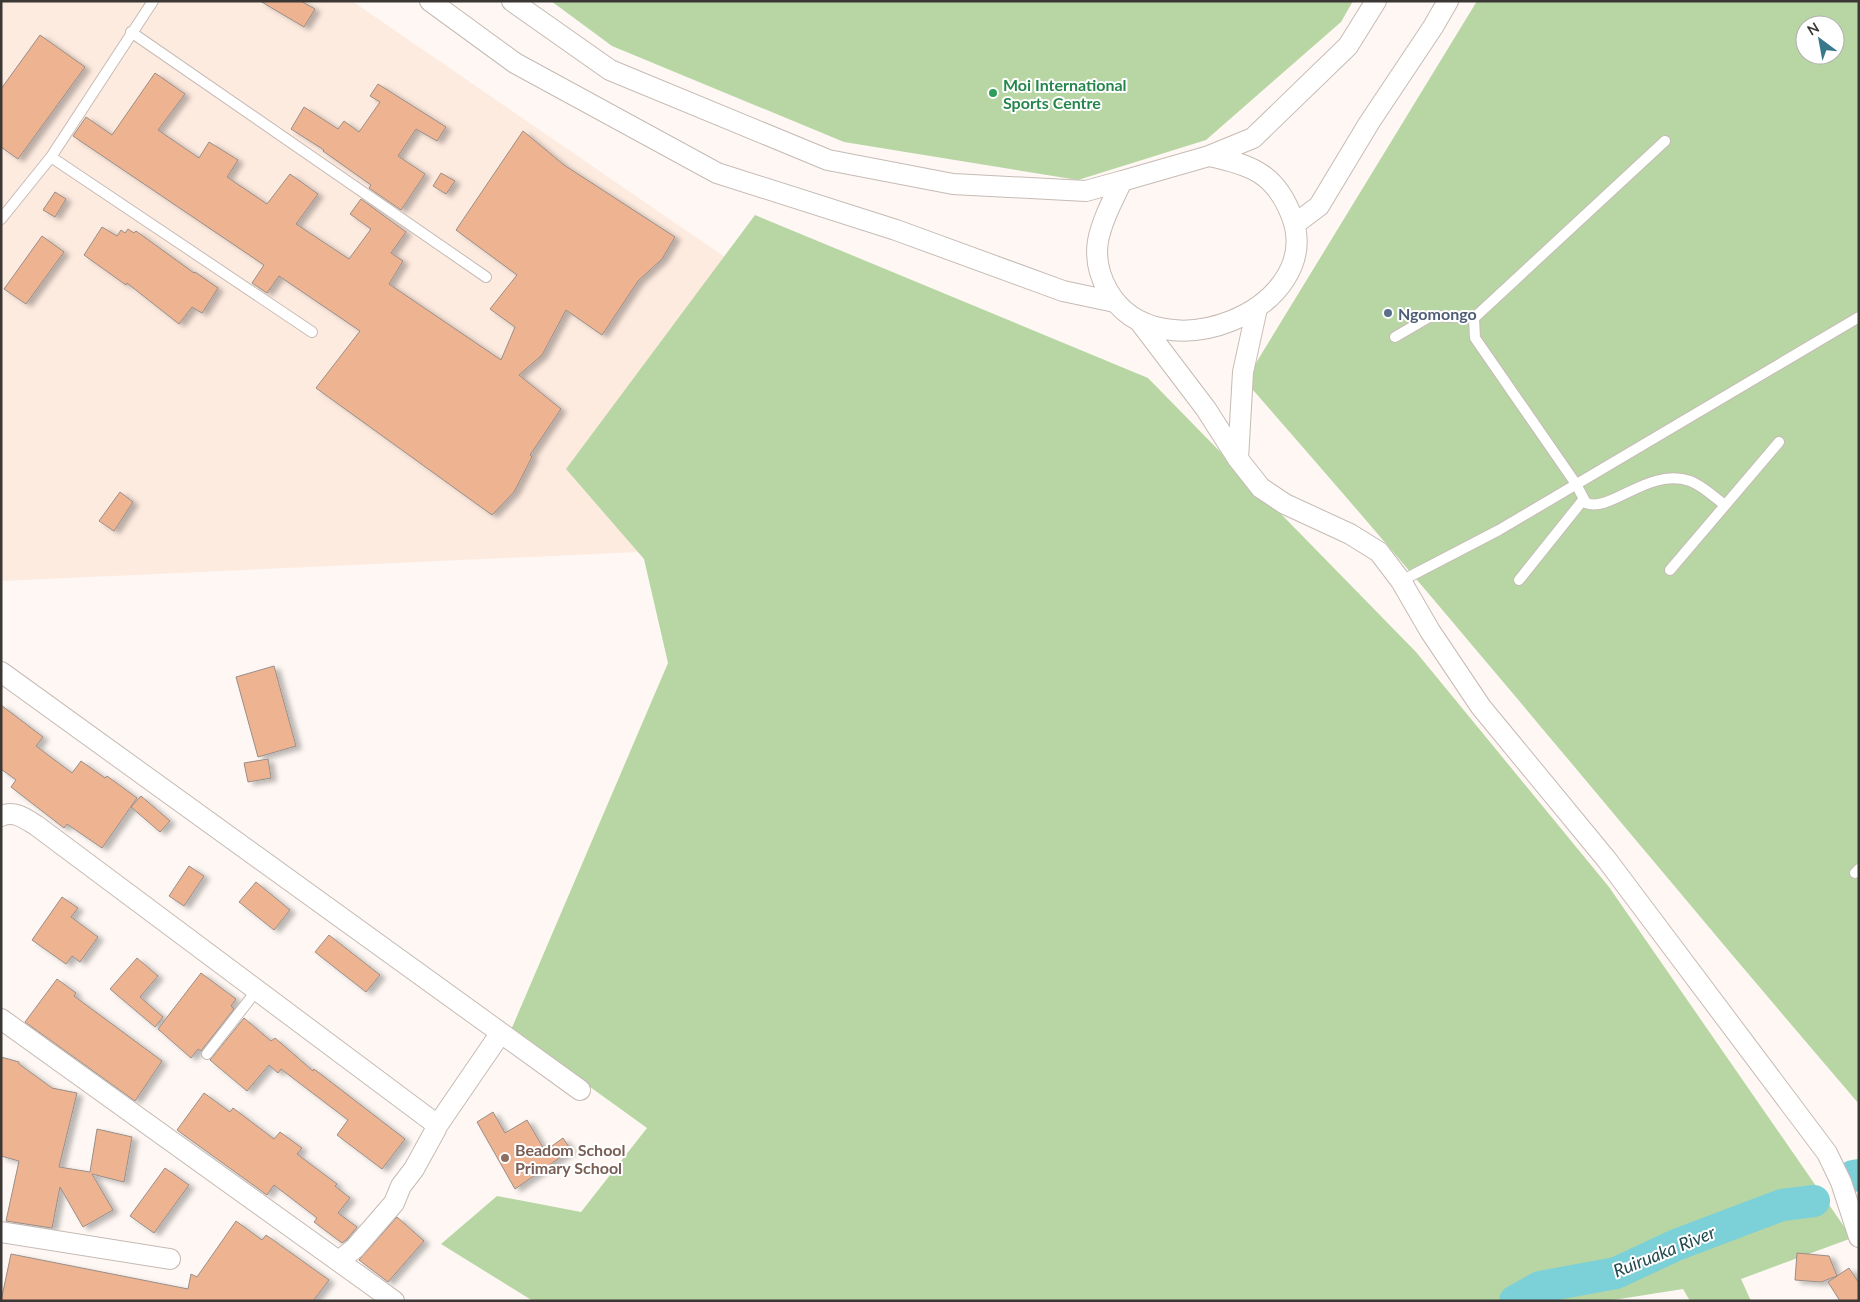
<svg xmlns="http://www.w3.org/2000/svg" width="1860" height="1302" font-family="Lato,sans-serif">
<defs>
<filter id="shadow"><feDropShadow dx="5.5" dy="3" stdDeviation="2.5" flood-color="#0004"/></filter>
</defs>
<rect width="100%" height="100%" fill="#fef7f3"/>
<path fill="#feebe0" d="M1,1h351l565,388 -125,156 -791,36z"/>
<path fill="#b8d6a4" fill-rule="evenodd" d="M551,1h802l-12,21 -135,118 -128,40 -234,-38 -232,-96z
M1477,1h382v1103c-206,-240 -405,-486 -614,-723zM1805,25h30v30h-30z
M755,215l393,163 268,274 193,235 243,351 -111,41 10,22h-61l-7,-12 -76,12h-1074l-92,-57 56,-48 84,16 66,-84 -136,-98 157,-367 -24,-104 -78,-90z"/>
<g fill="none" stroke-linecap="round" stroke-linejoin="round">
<path stroke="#7cd0d8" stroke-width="32" d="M1853,1176l6,-1
M1515,1301l25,-14 76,-14 60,-28 106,-40 32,-4"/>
</g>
<path fill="#eeb491" stroke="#998e88" filter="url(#shadow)" d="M260,1h41l14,8 -11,18z
M40,35l45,32 -67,92 -17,-12v-58z
M155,73l30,21 -27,36 41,28 10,-16 29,18 -11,17 40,27 23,-30 28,20 -22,30 53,35 22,-30 -21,-15 11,-15 45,33 -15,21 12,8 -14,23 112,76 14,-33 -25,-18 27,-34 -61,-45 67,-99 41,34 111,72 -13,22 -24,22 -36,54 -36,-25 -24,45 -23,20 42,34 -31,46 2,2 -18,35 -22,23 -176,-127 44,-57 -81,-55 -12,17 -15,-10 12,-18 -191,-129 13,-19 26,18z
M378,84l68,43 -9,14 -21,-12 -18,27 27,18 -24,36 -32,-22 2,-3 -48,-34 1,-1 -33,-21 13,-22 34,22 6,-8 15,11 21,-30 -10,-6z
M441,173l14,8 -9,13 -13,-8z
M55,192l11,7 -11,18 -12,-7z
M102,227l15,9 4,-6 4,3 3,-4 6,4 2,-2 58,42 1,-1 23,16 -16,25 -10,-6 -13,17 -52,-41 -1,2 -42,-30z
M42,236l22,16 -38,52 -22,-15z
M120,492l13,10 -19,29 -15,-10z
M274,666l22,80 -38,11 -22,-80z
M1,705l42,32 -7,9 36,27 9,-12 24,17 2,-2 30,22 -35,50 -35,-24 -3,4 -53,-41 5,-7 -15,-11z
M268,759l3,19 -23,4 -4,-19z
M141,796l29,25 -10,11 -29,-25z
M189,866l15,10 -20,30 -15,-10z
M256,882l34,28 -16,20 -35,-28z
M62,897l16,11 -7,9 27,20 -18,25 -8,-6 -6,8 -34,-24z
M329,935l51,40 -14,17 -51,-40z
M137,958l21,18 -18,21 23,20 -8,10 -45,-38z
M201,973l35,26 -5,7 3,3 -33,42 -3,-2 -7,9 -33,-29z
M57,979l19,14 -2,3 88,65 -27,40 -110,-79z
M244,1018l27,23 4,-3 38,33 1,-2 91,70 -23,30 -45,-34 11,-15 -67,-51 -3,4 -9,-8 -22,26 -37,-31z
M1,1057l18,5v2l33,24 25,5 -18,74 31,5 7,-43 35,8 -8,45 -32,-8 21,36 -30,17 -23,-40 -8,41 -46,-7 13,-60 -18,-5z
M204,1093l26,19 3,-4 41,31 6,-7 22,16 -5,6 40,30 -2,2 15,12 -12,15 19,14 -10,12 -5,4 -28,-21 3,-4 -43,-33 -7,10 -90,-65z
M493,1112l12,21 22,-13 18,31 18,-13 8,12 -56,39 -38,-67z
M165,1168l24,17 -35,48 -24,-17z
M397,1217l27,24 -36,41 -29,-22z
M236,1221l26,19 4,-5 63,45 -16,21h-312l10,-47 177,35 3,-15 6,3z
M1797,1253l32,3 8,20 -16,6 -26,-2z
M1849,1268l10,15v18h-19l-12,-19z"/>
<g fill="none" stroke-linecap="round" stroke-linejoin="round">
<defs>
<path id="service" d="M131,32l355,245
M1665,141l-191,177 1,20 101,146 10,19c25,10 62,-36 104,-22 12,4 25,17 35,24
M51,157l261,175
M1,219l50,-62 102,-156
M1395,337l36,-21 43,2
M1670,570l109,-128
M1519,580l64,-80
M1401,581l98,-51 360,-213
M1855,873l4,-4
M207,1054l50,-64"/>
<path id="minor" d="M430,1l85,62 202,110 179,57 167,61 52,11
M512,1l98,69 218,90 125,24 133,7 36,-10
M1209,156c43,9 67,18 83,61 34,92 -134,160 -184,74 -9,-16 -13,-32 -10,-50 4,-21 15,-41 24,-60z
M1209,156l44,-18 95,-92 28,-45
M1295,224l24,-18 50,-83 64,-96 15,-26
M1140,322l66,87 32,50 23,29 24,16 65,30 29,18 22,29 29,50 51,76 126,153 220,293 14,29 18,55
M1238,459l5,-87 14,-64
M1,672l579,418
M1,816c14,-6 25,3 36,10l399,298v5l-22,40 -13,17 -7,17 -39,45 -16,13
M1,1019l393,282
M437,1126l63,-92
M1,1232l169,27"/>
</defs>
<use href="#service" stroke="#c6bbb5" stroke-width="12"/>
<use href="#minor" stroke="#c6bbb5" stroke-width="22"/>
<use href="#service" stroke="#fff" stroke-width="10"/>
<use href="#minor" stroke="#fff" stroke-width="20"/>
</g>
<circle fill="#2e9e5b" stroke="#fff" stroke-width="2" cx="993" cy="93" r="5"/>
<circle fill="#5c6f8a" stroke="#fff" stroke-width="2" cx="1388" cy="313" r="5"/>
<circle fill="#8d6e63" stroke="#fff" stroke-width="2" cx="505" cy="1158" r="5"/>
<g text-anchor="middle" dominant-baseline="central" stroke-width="4" stroke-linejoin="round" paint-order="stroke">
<g font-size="16" font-weight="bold" fill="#27864d" stroke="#fff" text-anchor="start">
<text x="1003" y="84">Moi International<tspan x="1003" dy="18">Sports Centre</tspan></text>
</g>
<g font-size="16" font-weight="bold" fill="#4e5e75" stroke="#fff" text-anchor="start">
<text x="1398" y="313">Ngomongo</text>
</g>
<g font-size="16" font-weight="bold" fill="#785e54" stroke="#fff" text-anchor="start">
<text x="515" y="1149">Beadom School<tspan x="515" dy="18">Primary School</tspan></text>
</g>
<g font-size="18" font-style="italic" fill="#234b4f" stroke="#fff">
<text transform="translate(1664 1251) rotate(-22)">Ruiruaka River</text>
</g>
</g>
<rect width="1860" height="1302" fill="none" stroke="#3b3734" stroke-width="5"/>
<g transform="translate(1820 40) rotate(328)"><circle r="24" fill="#ffffff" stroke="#b1afae"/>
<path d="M0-4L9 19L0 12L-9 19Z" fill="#37788b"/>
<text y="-8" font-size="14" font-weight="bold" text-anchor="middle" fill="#3b3734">N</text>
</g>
</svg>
